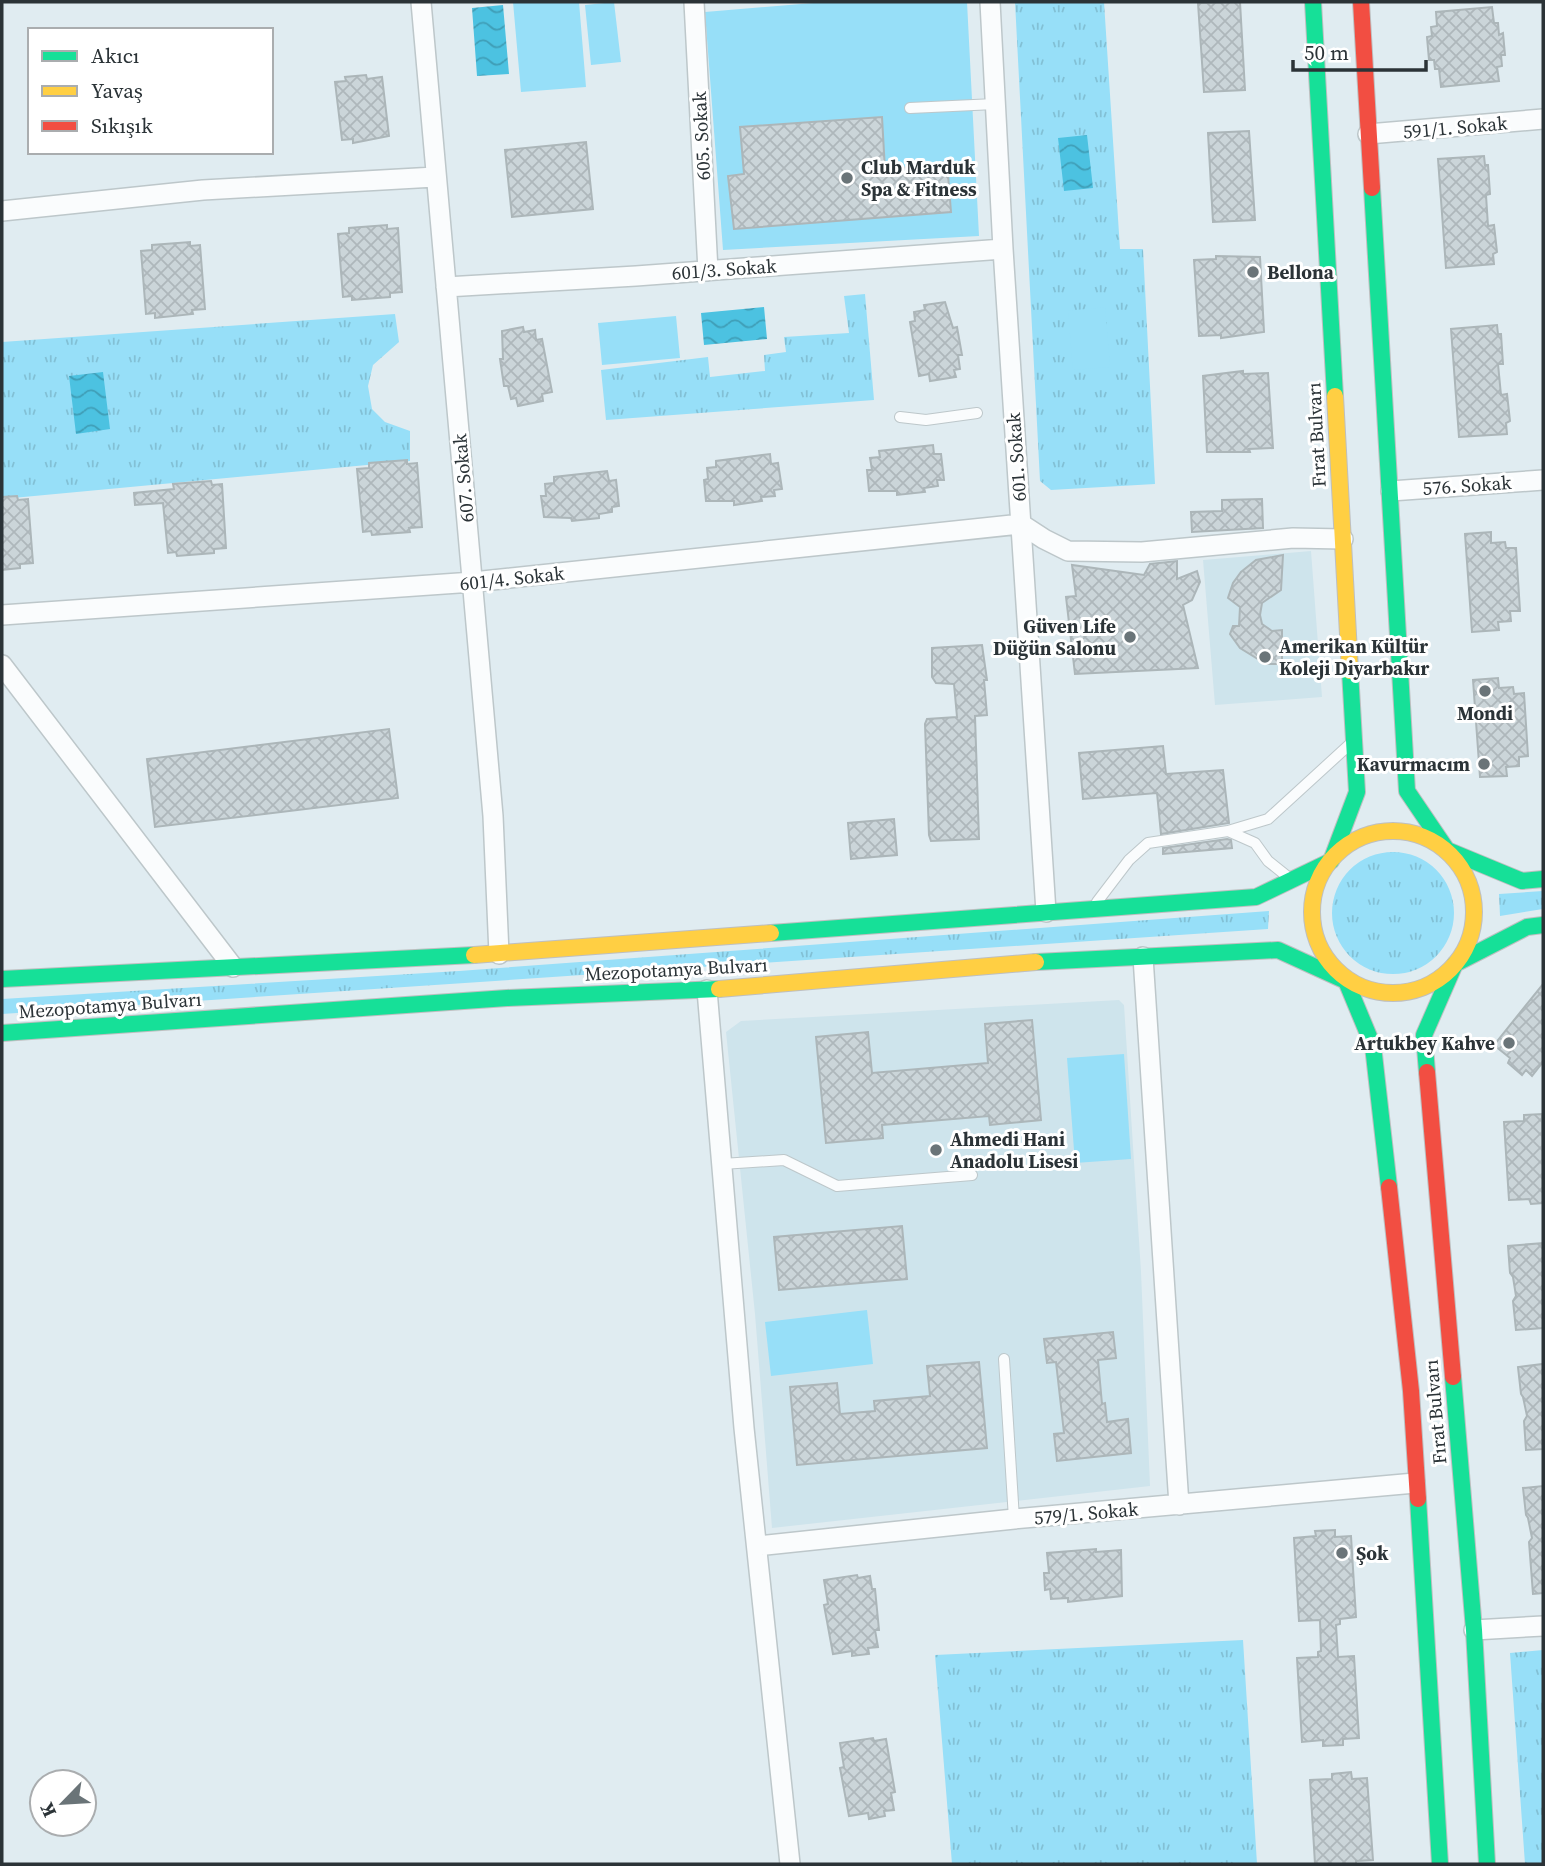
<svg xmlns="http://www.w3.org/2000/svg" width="1545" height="1866" viewBox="0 0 1545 1866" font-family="'Source Serif 4',serif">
	<defs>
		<pattern id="grass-tufts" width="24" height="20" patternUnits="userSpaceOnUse" patternTransform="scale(1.75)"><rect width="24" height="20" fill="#97dff8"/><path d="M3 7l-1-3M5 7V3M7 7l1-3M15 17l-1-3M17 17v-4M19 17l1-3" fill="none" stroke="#82c0d5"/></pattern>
		<pattern id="water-waves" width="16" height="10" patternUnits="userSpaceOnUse" patternTransform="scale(1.75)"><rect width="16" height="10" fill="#4cc2e1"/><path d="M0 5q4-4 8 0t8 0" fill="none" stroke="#3f9eb7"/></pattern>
		<pattern id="building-cross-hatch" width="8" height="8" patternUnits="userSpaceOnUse" patternTransform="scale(1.75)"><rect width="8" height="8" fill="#cbd5d9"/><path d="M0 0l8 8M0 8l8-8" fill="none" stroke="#aeb7bb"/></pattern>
	</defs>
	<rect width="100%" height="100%" fill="#e0ecf1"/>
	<path fill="#cee4ec" d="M1311 551 1322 697 1215 705 1203 560Z
		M1119 1000 1124 1005 1141 1272 1150 1486 772 1528 755 1314 726 1032 741 1021Z"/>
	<path fill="url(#grass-tufts)" d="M1015 2H1104L1120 249H1143L1155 484 1051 490 1040 481Z
		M865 294 874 400 606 420 601 370 708 357 710 377 765 371 764 355 786 352 784 337 849 333 844 296Z
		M395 314 399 342 373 365 368 386 372 409 385 422 410 431V461L2 499V342Z
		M1332 913a61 61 0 1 1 122 0a61 61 0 1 1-122 0Z
		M1543 891V909L1500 916 1499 894Z
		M1269 911 1268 929 2 1014V999L459 971Z
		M1243 1640 1257 1864H952L935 1655Z
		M1543 1650V1864H1525L1510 1653Z"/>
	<path fill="#97dff8" d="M513 2H579L586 87 521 92Z
		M614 2 621 62 591 65 585 5Z
		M825 2H967L979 236 723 250 705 12Z
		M1105 307 1110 367 1073 370 1068 311Z
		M676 316 680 358 602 365 598 323Z
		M1124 1054 1131 1159 1075 1163 1067 1058Z
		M867 1310 873 1364 771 1376 765 1322Z"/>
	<path fill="url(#water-waves)" d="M503 5 509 74 477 76 472 8Z
		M1087 135 1093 188 1064 191 1058 138Z
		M764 307 767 339 704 345 701 313Z
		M103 372 110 429 76 434 69 376Z"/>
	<path fill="url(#building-cross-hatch)" stroke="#acb6b9" stroke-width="2" d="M1240 2 1245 90 1204 92 1198 3Z
		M1492 7 1494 23H1498L1499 35 1503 33 1505 55H1501L1502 66 1497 67 1499 81 1441 87 1439 69H1435L1434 60H1429L1427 37 1432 36 1431 27 1437 26 1436 12Z
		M366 75 367 79 382 77 389 136 353 143V139L342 140 335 82 346 81 345 77Z
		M882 117 885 170 947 162 951 212 734 229 728 176 744 174 740 127Z
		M1249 131 1255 220 1213 222 1208 133Z
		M586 142 593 209 512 217 505 150Z
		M1484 156 1485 165H1488L1490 194 1486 195 1488 226 1494 225 1497 252 1493 254 1494 264 1446 268 1438 159Z
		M387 225V229L398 228 402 292 390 293V297L352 300V296L343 297 338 234 349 233V228Z
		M190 242V246L200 245 205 309 192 310 193 314 155 318V313L146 314 141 251 152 250V245Z
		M1216 256 1260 257 1264 332 1221 338V335L1199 336 1194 260 1216 259Z
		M945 302 953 328 957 327 962 355H958L960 369 954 370 956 377 930 381 929 374 919 376 910 322 915 321 914 312 925 310 924 305Z
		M1497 325 1498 334H1501L1503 364H1498L1501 395 1507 394 1510 421 1506 423 1507 434 1459 437 1451 329Z
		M523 327 524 332 535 330 536 340 542 339 552 392 542 394 543 401 518 406 516 398 511 399 508 386H504L500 359H503L502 331Z
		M1243 371V374L1268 373 1273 448 1249 449 1250 452H1207L1203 376Z
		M933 445 934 454H941L944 480H937L938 486 924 488 925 492 897 495V491H869L867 470H872L870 458 880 457 879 451Z
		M770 454 771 464 778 463 782 489 774 490 775 496 761 497 762 501 734 505V501H706L704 480 708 479 707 468 716 467V461Z
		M407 460V464L417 463 422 527 409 528 410 532 372 535 371 531 363 532 357 469 369 468V463Z
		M607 471 609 481 616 480 619 506 612 507V512L599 514V518L572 521 571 518 544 517 541 496H546L545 484 554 483V477Z
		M211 481 212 485 222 484 226 548 214 549V553L177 556 176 552 168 553 163 503 135 505 134 493 174 489 173 484Z
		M17 496 18 500 28 499 33 563 20 564V568L2 570V497Z
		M1262 499 1263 528 1192 532 1191 512 1222 511V500Z
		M1491 532V543L1505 542 1506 548H1516L1520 611H1510L1511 621 1498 622 1499 630 1472 632 1465 534Z
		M1283 555 1281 590 1262 603 1260 615 1262 624 1272 631 1282 630V664H1266L1240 648 1230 634 1233 626H1239L1240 607 1228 598 1233 583 1241 572 1256 560Z
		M1177 561V579L1197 571 1200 582 1192 600 1183 605 1198 668 1075 674 1066 597 1076 596 1072 565 1144 575 1150 564Z
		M982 645 987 680H984L987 715 975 716 979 839 931 841 929 835 925 724 927 719 957 717 954 684 936 683 932 677V648Z
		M1498 678 1499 688 1513 687 1514 694 1524 693 1528 756 1519 757V766L1506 767 1507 776 1480 777 1473 680Z
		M389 729 398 798 155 827 147 759Z
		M1163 746 1166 774 1223 770 1229 823 1161 834 1157 793 1083 799 1079 753Z
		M894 819 897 855 851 859 848 823Z
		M1227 839 1231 840 1232 848 1163 854V848Z
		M1543 984V1062L1532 1076 1526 1070 1522 1075 1508 1063 1510 1058 1494 1045Z
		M1032 1020 1041 1120 990 1125 989 1116 882 1125 883 1138 826 1143 816 1037 868 1032 872 1073 988 1063 985 1024Z
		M1542 1114 1543 1203 1531 1204 1529 1199 1509 1200 1504 1122 1524 1121V1115Z
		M902 1226 907 1279 779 1290 774 1237Z
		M1543 1243V1328L1516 1330 1513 1301 1516 1296 1513 1277 1510 1273 1508 1246Z
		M1113 1332 1116 1358 1098 1360 1102 1404 1105 1403 1107 1422 1128 1419 1131 1453 1057 1461 1054 1434 1064 1433 1056 1362 1047 1363 1044 1339Z
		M979 1362 987 1448 797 1465 790 1387 837 1383 840 1414 875 1411 874 1401 930 1396 927 1366Z
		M1543 1364V1449L1526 1450 1524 1421 1527 1416 1523 1397 1521 1394 1518 1367Z
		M1543 1486V1593L1533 1594 1529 1542 1532 1538 1528 1518 1526 1515 1523 1488Z
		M1335 1530V1537L1351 1536 1356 1617 1340 1619V1624L1336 1625 1338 1657 1354 1656 1359 1738 1343 1739V1745L1323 1746V1740L1302 1742 1297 1658 1318 1657V1652L1321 1651 1320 1620 1299 1621 1294 1538 1316 1536 1315 1531Z
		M1096 1549V1552L1121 1550 1122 1596 1068 1602V1598L1051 1599 1050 1589 1045 1590 1044 1573H1049L1047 1553Z
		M857 1575 858 1578 870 1576 872 1589H875L879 1630H875L878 1647 868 1648 869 1654 852 1656V1651L833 1654 824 1605 828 1604 824 1580Z
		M873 1738 874 1741 886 1739 895 1792 891 1793 894 1810 884 1811 885 1816 869 1819 868 1813 849 1816 840 1768 844 1767 840 1743Z
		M1351 1772 1352 1779 1367 1778 1373 1860 1356 1861V1864H1315L1310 1780 1332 1779V1774Z"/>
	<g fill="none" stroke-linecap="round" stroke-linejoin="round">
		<defs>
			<path id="lane" d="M910 108 995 104
				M900 417 926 420 977 413
				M1228 831 1268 819 1349 745
				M1097 902 1129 860 1148 843 1228 831 1255 843 1268 861 1288 877
				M722 1164 784 1160 837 1186 972 1175
				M1004 1359 1014 1519"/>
			<path id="street" d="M421 2 493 816 499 954
				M694 2 708 271
				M990 2 1003 249 1046 912
				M1368 134 1543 119
				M2 211 203 190 435 177
				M446 287 636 276 1003 249
				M1391 491 1543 480
				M2 615 473 582 1021 524 1044 539 1068 551 1142 552 1293 538 1343 539
				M2 665 233 967
				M1143 957 1179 1505
				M707 990 744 1428 790 1864
				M757 1546 1014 1519 1415 1483
				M1474 1630 1543 1626"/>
			<path id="fast" d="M1313 2 1335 396
				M1372 188 1407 791 1447 850 1522 881 1543 879
				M771 933 1256 897 1331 861 1357 792 1350 671
				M1036 962 1278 950 1346 981 1373 1046 1389 1187
				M2 979 474 955
				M2 1033 507 998 719 989
				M1427 1072 1424 1035 1455 964 1527 927 1543 925
				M1453 1377 1474 1630 1487 1864
				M1418 1499 1440 1864"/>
			<path id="slow" d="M1335 396 1350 671
				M1312 912a81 81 0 1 1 162 0a81 81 0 1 1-162 0Z
				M474 955 771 933
				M719 989 1036 962"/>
			<path id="jam" d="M1361 2 1372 188
				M1427 1072 1453 1377
				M1389 1187 1411 1391 1418 1499"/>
		</defs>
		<use href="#lane" stroke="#bdc7ca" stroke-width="12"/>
		<use href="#street" stroke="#bdc7ca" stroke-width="22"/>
		<use href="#fast" stroke="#bebfc0" stroke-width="18"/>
		<use href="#slow" stroke="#bebfc0" stroke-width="18"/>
		<use href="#jam" stroke="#bebfc0" stroke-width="18"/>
		<use href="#lane" stroke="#fafcfd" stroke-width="10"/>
		<use href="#street" stroke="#fafcfd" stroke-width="19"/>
		<use href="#fast" stroke="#16e098" stroke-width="16"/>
		<use href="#slow" stroke="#ffcf43" stroke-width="16"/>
		<use href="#jam" stroke="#f24e42" stroke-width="16"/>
	</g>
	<g fill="#6a7478" stroke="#fff" stroke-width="2.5">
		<circle cx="847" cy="178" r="7"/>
		<circle cx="1253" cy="272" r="7"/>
		<circle cx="1130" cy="637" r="7"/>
		<circle cx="1265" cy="657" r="7"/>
		<circle cx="1485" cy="691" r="7"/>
		<circle cx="1484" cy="764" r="7"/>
		<circle cx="1509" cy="1043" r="7"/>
		<circle cx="936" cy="1150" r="7"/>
		<circle cx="1342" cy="1553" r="7"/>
	</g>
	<g text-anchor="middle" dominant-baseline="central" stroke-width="6" stroke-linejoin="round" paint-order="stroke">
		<g font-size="19" fill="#2b3337" stroke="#fff">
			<text transform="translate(1455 127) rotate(-5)">591/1. Sokak</text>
			<text transform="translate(701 136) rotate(-93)">605. Sokak</text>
			<text transform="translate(724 269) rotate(-4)">601/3. Sokak</text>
			<text transform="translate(1316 435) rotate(-93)">Fırat Bulvarı</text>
			<text transform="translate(1016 457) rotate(-94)">601. Sokak</text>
			<text transform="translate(463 478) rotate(-95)">607. Sokak</text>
			<text transform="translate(1467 485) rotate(-4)">576. Sokak</text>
			<text transform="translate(512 578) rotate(-6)">601/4. Sokak</text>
			<text transform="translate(676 969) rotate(-3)">Mezopotamya Bulvarı</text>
			<text transform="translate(110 1005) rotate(-4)">Mezopotamya Bulvarı</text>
			<text transform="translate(1435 1412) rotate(-95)">Fırat Bulvarı</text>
			<text transform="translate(1086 1513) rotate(-5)">579/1. Sokak</text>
		</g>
		<g font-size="19" font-weight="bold" fill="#2b3337" stroke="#fff" text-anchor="start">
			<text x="861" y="167">Club Marduk<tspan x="861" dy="22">Spa &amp; Fitness</tspan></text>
			<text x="1267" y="272">Bellona</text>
			<text x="1116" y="626" text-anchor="end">Güven Life<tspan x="1116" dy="22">Düğün Salonu</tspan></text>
			<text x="1279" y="646">Amerikan Kültür<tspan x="1279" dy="22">Koleji Diyarbakır</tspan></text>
			<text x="1485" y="713" text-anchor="middle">Mondi</text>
			<text x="1470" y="764" text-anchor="end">Kavurmacım</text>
			<text x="1495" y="1043" text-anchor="end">Artukbey Kahve</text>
			<text x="950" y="1139">Ahmedi Hani<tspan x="950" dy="22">Anadolu Lisesi</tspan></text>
			<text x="1356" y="1553">Şok</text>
		</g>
	</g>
	<rect width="1545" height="1866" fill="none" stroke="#2b3337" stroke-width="7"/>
	<rect x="28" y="28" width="245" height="126" fill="#ffffff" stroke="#aaadaf" stroke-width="2"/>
	<rect x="42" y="51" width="35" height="10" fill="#16e098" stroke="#aaadaf" stroke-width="2"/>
	<text x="91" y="63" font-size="21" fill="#2b3337">Akıcı</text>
	<rect x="42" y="86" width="35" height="10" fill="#ffcf43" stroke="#aaadaf" stroke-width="2"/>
	<text x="91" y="98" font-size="21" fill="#2b3337">Yavaş</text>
	<rect x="42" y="121" width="35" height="10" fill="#f24e42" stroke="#aaadaf" stroke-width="2"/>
	<text x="91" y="133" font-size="21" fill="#2b3337">Sıkışık</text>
	<g transform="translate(63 1803) rotate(245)"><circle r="33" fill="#ffffff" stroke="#aaadaf" stroke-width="2"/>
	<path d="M0-5L12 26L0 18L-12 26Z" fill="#6a7478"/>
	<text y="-10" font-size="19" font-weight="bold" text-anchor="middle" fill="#2b3337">K</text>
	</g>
	<path d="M1293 60v10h133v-10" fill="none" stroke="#2b3337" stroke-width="3.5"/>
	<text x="1304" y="60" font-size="21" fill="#2b3337" stroke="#ffffff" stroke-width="5" paint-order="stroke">50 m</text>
</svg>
